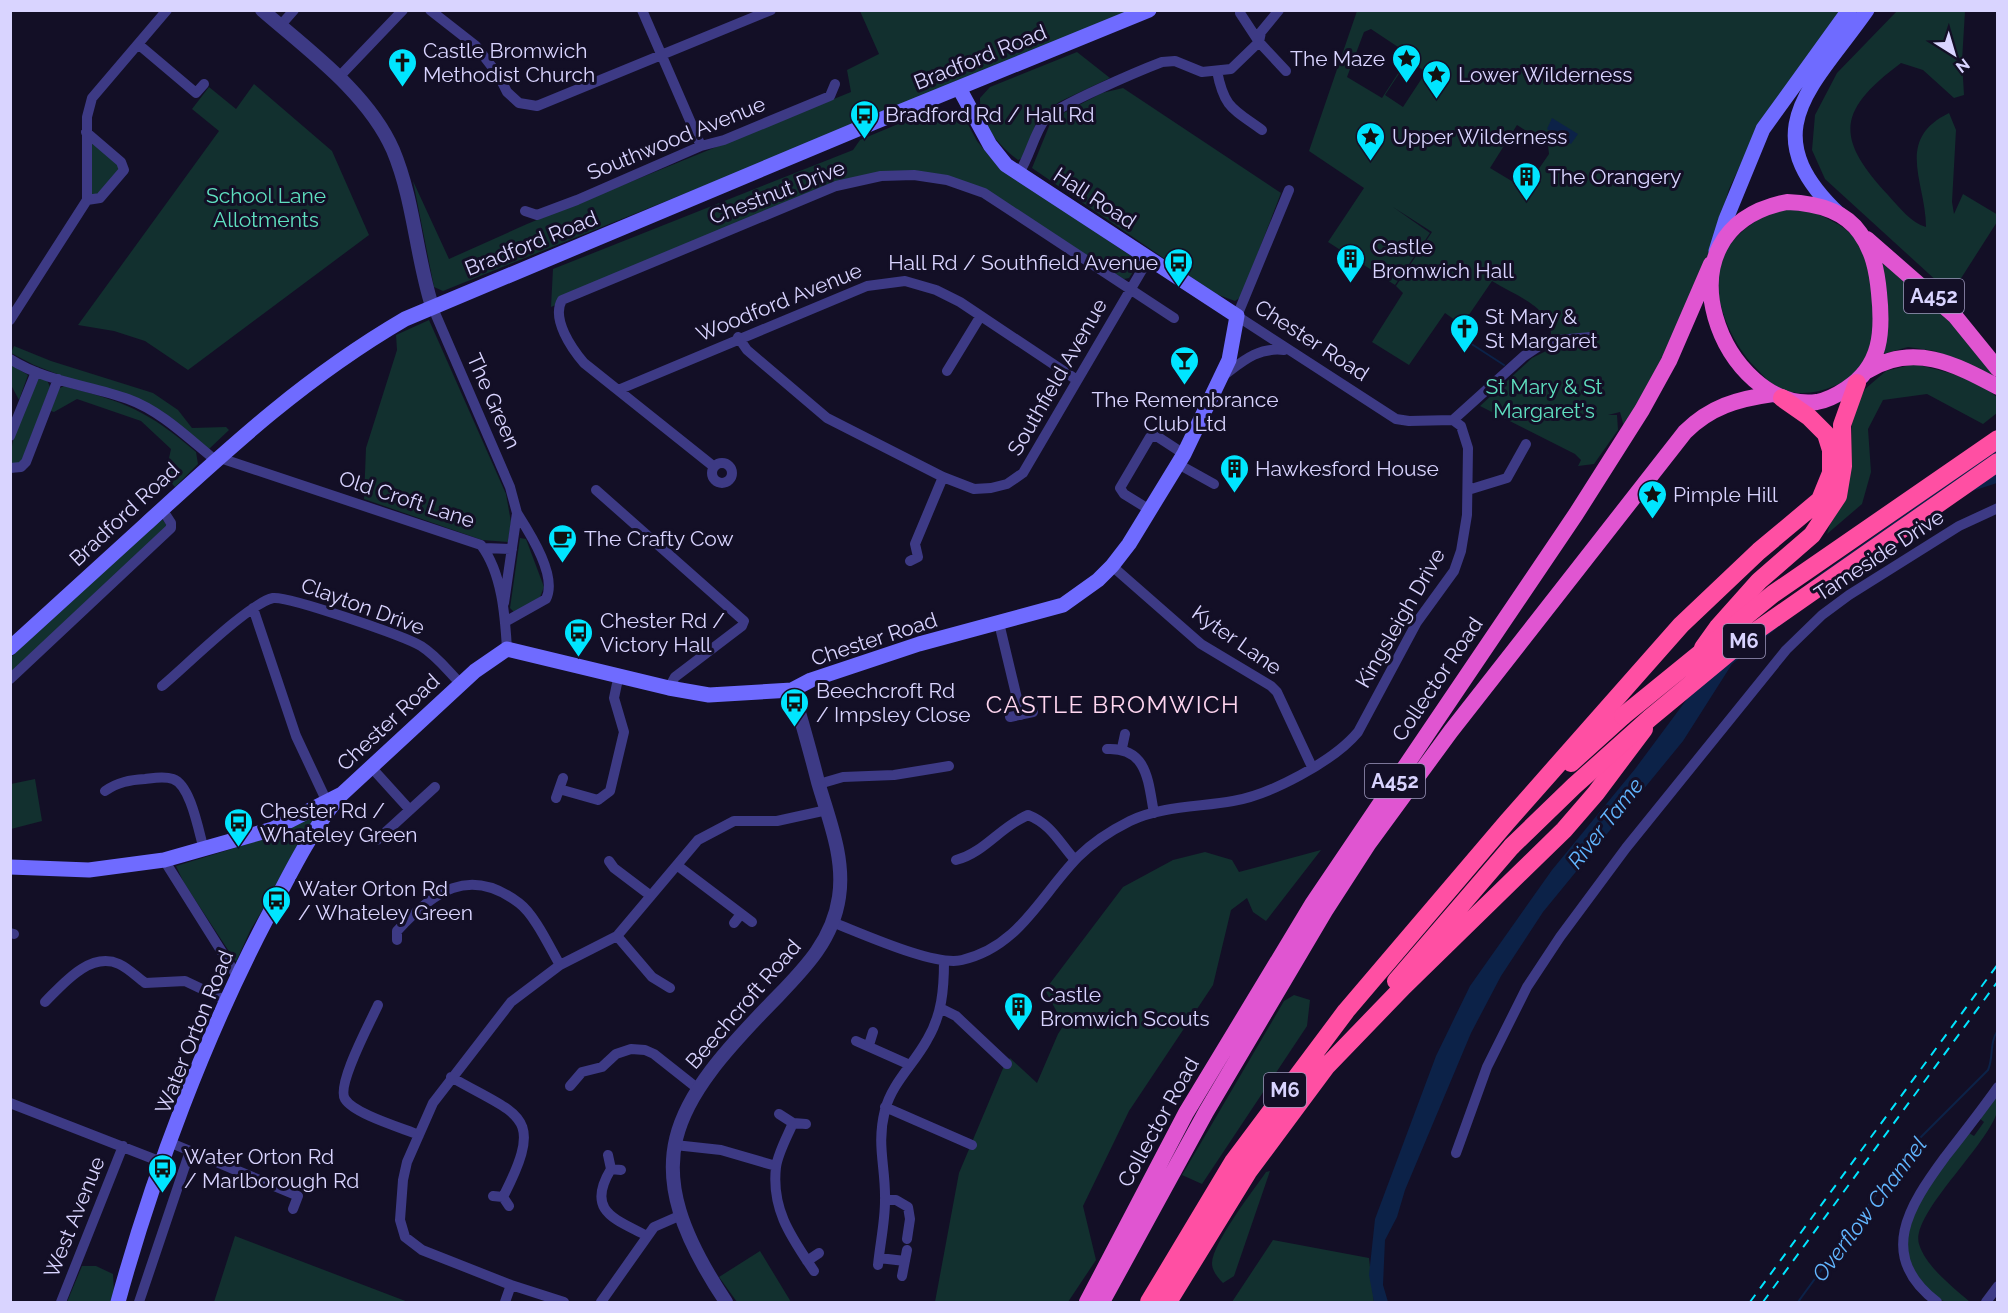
<svg xmlns="http://www.w3.org/2000/svg" width="2008" height="1313" viewBox="0 0 2008 1313" font-family="Raleway,sans-serif">
	<rect width="100%" height="100%" fill="#130f26"/>
	<path fill="#12302f" fill-rule="evenodd" d="M860 11H1130L984 73 443 291 434 287 413 181 449 259 527 224 851 92 847 70 879 54Z
		M1357 11H1843L1758 128 1729 189 1712 248 1652 384 1624 427 1620 412 1608 415H1617L1618 430 1594 464 1578 466 1581 460 1575 454 1480 406 1532 358 1550 349C1559 309 1521 299 1492 281L1462 325 1445 313 1409 365 1372 342 1403 293 1396 286 1432 232 1393 207 1430 233 1395 285 1328 242 1364 188 1309 151ZM1371 29 1410 55 1382 98 1347 77 1364 32ZM1408 60 1426 72 1403 107 1385 95ZM1517 125 1548 145 1549 154 1525 189 1490 168Z
		M1897 11H1965L1962 61 1964 95 1954 98 1923 70 1901 63C1838 110 1834 137 1888 195 1899 207 1911 223 1926 227 1926 182 1894 140 1949 113L1956 130 1952 202 1954 214 1963 194 1998 215 1997 222 1951 294 1825 179 1812 150 1815 115 1837 73Z
		M1077 52 1110 78 1059 102 1037 119 1025 157 1018 160C999 146 979 123 980 98L990 87Z
		M254 84 332 151 369 235 188 370 145 341 114 331 78 325 219 131 192 109 209 87 236 109Z
		M1123 88 1281 193 1241 297 1235 301 1216 294 1032 168 1052 119 1102 93Z
		M936 108 957 111 963 115 977 141 990 157 1017 179 1134 258 1137 266 1129 278 1124 279 964 181 856 178 551 307 553 269 853 150 860 140Z
		M91 141 118 164 120 171 101 193 91 195Z
		M1808 210C1824 217 1843 224 1855 238 1878 265 1882 340 1860 368 1854 376 1844 382 1834 386 1818 393 1803 395 1786 391 1773 388 1763 375 1754 366 1730 341 1708 291 1722 257 1727 246 1736 237 1745 229 1755 222 1764 214 1776 211 1787 209 1798 210 1808 210Z
		M1879 258 1939 310 1965 337 1996 379 1935 351 1908 347 1883 354Z
		M429 320 506 494 511 522 508 542 482 540 364 499 366 448 397 350 396 335Z
		M14 346 51 361 153 393 178 410 192 428 226 427 229 430 209 449 170 418 34 365 11 353Z
		M10 364 28 375 19 400 11 385Z
		M1914 364C1943 371 1974 377 1997 397V413L1983 424 1927 394 1883 400 1868 429 1871 472 1862 504 1827 534 1851 457 1852 414 1865 389 1886 371Z
		M39 378 47 380 50 387 21 463 11 465C10 433 24 406 39 378Z
		M64 386C125 402 147 410 196 452L198 464 175 487 165 476 171 449 141 421 77 399 54 412 48 410 56 390Z
		M160 517 167 525 11 672V657Z
		M520 538 526 539 544 587 540 597 515 613 510 608Z
		M35 779 42 821 11 829V784Z
		M312 817 316 819 250 931 236 962 184 883 176 866 251 843Z
		M1321 850 1266 921 1253 912 1247 898 1231 910 1213 985 1129 1111 1083 1206 1096 1260 1068 1302H935L959 1173 1004 1066 1010 1058 1037 1083 1058 1034 1069 1017 1058 1014 1045 990 1123 887 1173 860 1205 852 1232 860 1239 872Z
		M1294 995 1310 1000 1307 1026 1202 1184 1182 1175 1284 1001Z
		M1997 1094C1997 1099 1999 1107 1997 1112 1988 1145 1910 1215 1919 1244 1926 1267 1953 1287 1970 1302 1963 1302 1953 1304 1947 1302 1922 1296 1899 1249 1906 1226 1916 1198 1951 1157 1969 1133L1974 1136 1984 1122 1979 1118Z
		M1270 1171 1234 1276 1223 1283C1218 1278 1212 1271 1212 1263 1213 1242 1253 1191 1266 1172Z
		M235 1236 408 1302H214Z
		M1273 1240 1369 1258 1374 1302H1232Z
		M760 1251 791 1302H737L719 1277Z
		M82 1266H96L113 1274 114 1292 111 1302H67Z"/>
	<path fill="#0c2248" d="M1552 118 1578 134 1571 144 1547 129Z
		M1997 449V483L1969 492 1807 604 1732 664 1683 741 1543 912 1501 976 1471 1033 1405 1190 1397 1217 1385 1240 1383 1285 1388 1302H1374L1369 1275 1375 1219 1436 1056 1470 986 1552 870 1635 769 1719 656 1761 619 1826 570Z"/>
	<g fill="none" stroke-linecap="round" stroke-linejoin="round">
		<path stroke="#0c2248" stroke-width="2" d="M1470 343 1504 365
			M1798 1302 1910 1148 1988 1070C1994 1056 1989 1043 1998 1030"/>
		<path stroke="#3d3a85" stroke-width="10" d="M430 10 476 46 499 76 507 92 519 103 537 106 771 10
			M642 10 701 146
			M1240 13 1259 42 1286 71
			M280 26 294 10
			M138 44 196 93 204 84
			M1217 71C1224 108 1233 109 1262 130
			M338 78 403 10
			M86 132 121 162 124 170 100 198 87 200
			M1019 173C1030 156 1034 134 1045 119 1056 106 1141 70 1162 62L1175 61 1202 72 1231 69 1259 42 1261 32 1279 10
			M1289 190 1237 316 1396 419 1409 421 1453 420 1524 356 1539 346 1558 340 1591 337
			M525 211 537 215 577 200 701 146 724 140 830 96 835 84
			M432 306 510 487 517 513 504 603
			M10 320 87 200V117L92 98 167 10
			M738 337 747 350 827 418 943 477 974 489 991 488 1007 484 1023 473 1149 258
			M10 359C46 382 89 385 128 399 161 411 187 437 214 459
			M947 371 980 317
			M1223 376C1243 361 1258 347 1284 350
			M618 390 867 286 905 281 936 290 960 302 1077 380
			M10 436 36 372
			M217 457 481 545C502 573 505 615 507 649
			M712 473a10 10 0 1 1 20 0a10 10 0 1 1-20 0Z
			M1178 464 1214 484
			M713 466 584 363C572 349 551 319 562 300L836 186 881 176 914 175 947 180 984 193 1174 318
			M10 468 21 467 26 462 58 379
			M596 490 744 621 742 626 675 677 669 688
			M1468 490 1507 478 1526 444
			M1150 510 1124 494 1120 488 1150 437H1158L1184 454
			M484 548 512 549
			M910 561 918 557 915 544 943 477
			M1112 566 1201 644 1271 686 1277 692 1312 767
			M253 608 296 736 327 802
			M505 622 546 599C558 576 529 532 517 513
			M999 623 1021 715
			M10 679 171 528V523L162 509
			M162 686C184 668 249 603 273 598 289 596 404 636 421 646 437 656 448 671 461 684
			M1010 717 1033 712
			M1122 748 1125 734
			M1107 749C1148 747 1148 782 1154 813
			M371 767 410 810
			M819 784 843 777 894 775 949 766
			M559 789 598 800 610 791 624 732 614 698 619 674
			M105 791C118 782 130 780 145 779 154 778 164 776 173 779 191 785 199 833 204 850
			M556 798 563 778
			M377 840 435 787
			M164 860 237 976
			M956 860C984 853 1001 826 1028 815 1051 824 1059 842 1075 860
			M609 861 614 868 651 896
			M678 866 752 922
			M832 922C861 933 935 967 962 960 1019 947 1040 896 1078 857 1093 842 1112 830 1130 821 1161 806 1200 807 1233 801 1270 795 1334 761 1358 732L1417 622 1454 571 1461 551 1467 515 1468 448 1461 426 1453 420
			M734 923 741 914
			M10 933 14 934
			M617 936 652 977 670 988
			M397 940V931C433 892 469 865 519 903 535 915 550 948 560 965
			M45 1002C63 984 90 951 119 964 128 968 137 977 145 983L185 981 225 1000
			M378 1005C371 1021 336 1085 345 1099 354 1114 402 1128 419 1135
			M940 1008 956 1016 1007 1064
			M856 1041 910 1065
			M869 1045 873 1032
			M451 1077C520 1117 546 1113 503 1197
			M570 1086 582 1072 602 1067 616 1054 631 1049 645 1050 654 1054 697 1088
			M10 1103 164 1163
			M885 1107 972 1145
			M779 1114 793 1123 806 1124
			M793 1123C787 1137 778 1153 776 1167 771 1210 792 1238 814 1271
			M171 1143 298 1196 293 1209
			M675 1145 721 1150 776 1166
			M1456 1153 1487 1067 1527 987 1560 937 1626 848 1786 650 1822 615 1849 595 1959 526 1998 508
			M608 1155 611 1169 621 1170
			M611 1169C585 1212 616 1219 647 1236
			M493 1196 503 1197 509 1206
			M885 1200H896L908 1207 910 1219 907 1239
			M879 1258 905 1261
			M807 1261 819 1253
			M878 1265C880 1244 885 1222 885 1201 886 1167 876 1146 885 1110 892 1083 914 1064 927 1040 942 1015 944 989 944 961
			M902 1276 907 1250
			M61 1302 123 1146
			M139 1302 190 1151
			M505 1302 511 1285
			M564 1302 511 1285 422 1250 405 1237 400 1220 403 1180 407 1162 433 1103 511 1002 560 965 617 936 698 840 734 821H777L827 810
			M601 1302 654 1227 679 1216
			M1937 1302C1876 1256 1909 1206 1945 1157 1963 1134 1981 1111 1998 1087
			M1986 1302 1998 1286"/>
		<path stroke="#3d3a85" stroke-width="14" d="M262 10C308 50 368 93 393 150 414 200 416 256 432 306
			M726 1302C633 1162 669 1107 778 996 806 967 833 939 839 897 845 858 829 820 818 782 810 751 802 721 792 690"/>
		<path stroke="#6f6bff" stroke-width="15" d="M1839 214C1751 131 1814 86 1867 10
			M1716 251 1726 219 1763 129 1849 10
			M10 648C55 607 100 566 145 525 230 447 304 378 405 319L865 126 1149 10
			M10 867 89 870 164 860 273 829 342 794 475 671 507 649 669 688 709 695 792 690 811 680 919 644 1063 605 1098 580 1112 566 1129 544 1184 454 1229 360 1237 316 1006 165 990 145 959 88
			M118 1302C153 1174 206 1034 268 916 289 876 309 834 338 798"/>
		<path stroke="#e055d1" stroke-width="16" d="M1787 202C1814 203 1844 210 1860 233 1873 251 1877 271 1879 293 1883 331 1882 366 1846 389 1837 395 1828 400 1817 402 1726 414 1647 230 1787 202Z
			M1867 239 1955 316 1998 369
			M1867 371C1913 342 1955 364 1998 387
			M1087 1302 1186 1113 1313 903 1576 514 1642 410 1669 361 1711 264
			M1102 1302 1206 1112 1325 911 1369 843 1451 731 1685 432C1710 407 1737 399 1773 394"/>
		<path stroke="#ff4fa3" stroke-width="18" d="M1703 648 1718 627 1759 581 1812 535 1838 496 1843 466 1842 425 1857 383
			M1571 763 1623 716
			M1396 981 1512 846
			M1321 1072 1404 986 1564 830 1596 793 1644 729
			M1149 1302 1233 1162 1346 1011 1507 822 1681 625 1759 551 1820 500 1831 473V450L1826 434 1809 417 1782 398
			M1168 1302 1248 1172 1329 1063"/>
		<path stroke="#00e5ff" stroke-width="2" stroke-dasharray="9 8" stroke-linecap="butt" d="M1750 1302 1998 964
			M1763 1302 1998 981"/>
		<path stroke="#ff4fa3" stroke-width="18" d="M1623 716 1773 594 1998 439
			M1512 846 1574 786 1650 718 1749 636 1998 462"/>
	</g>
	<defs>
		<symbol id="sight-pin" viewBox="-11 -11 22 30"><path d="M0 17L-7.5 6A9.5 9.5 0 1 1 7.5 6Z" fill="#00e5ff" stroke="#130f26"/><path d="M0-6L1.8-2.2L6-1.7L2.9 1.2L3.7 5.4L0 3.3L-3.7 5.4L-2.9 1.2L-6-1.7L-1.8-2.2Z" fill="#111"/></symbol>
		<symbol id="church-pin" viewBox="-11 -11 22 30"><path d="M0 17L-7.5 6A9.5 9.5 0 1 1 7.5 6Z" fill="#00e5ff" stroke="#130f26"/><path d="M-1.2-6h2.4v3.5h3.3v2.4h-3.3V6h-2.4V-.1h-3.3v-2.4h3.3Z" fill="#111"/></symbol>
		<symbol id="bus-pin" viewBox="-11 -11 22 30"><path d="M0 17L-7.5 6A9.5 9.5 0 1 1 7.5 6Z" fill="#00e5ff" stroke="#130f26"/><path d="M-5-6H5V4H4V6H2V4H-2V6H-4V4H-5ZM-3.5-4V0h7V-4ZM-3.5 1.2v1.5H-2V1.2ZM2 1.2v1.5H3.5V1.2Z" fill="#111"/></symbol>
		<symbol id="building-pin" viewBox="-11 -11 22 30"><path d="M0 17L-7.5 6A9.5 9.5 0 1 1 7.5 6Z" fill="#00e5ff" stroke="#130f26"/><path d="M-4-6H4V6H1V3H-1V6H-4ZM-2.5-4.3h1.7v1.8h-1.7ZM.8-4.3h1.7v1.8H.8ZM-2.5-1h1.7V.8h-1.7ZM.8-1h1.7V.8H.8Z" fill="#111"/></symbol>
		<symbol id="bar-pin" viewBox="-11 -11 22 30"><path d="M0 17L-7.5 6A9.5 9.5 0 1 1 7.5 6Z" fill="#00e5ff" stroke="#130f26"/><path d="M-6-5H6L.8 .8V4.5H3.5V6h-7V4.5H-.8V.8Z" fill="#111"/></symbol>
		<symbol id="cafe-pin" viewBox="-11 -11 22 30"><path d="M0 17L-7.5 6A9.5 9.5 0 1 1 7.5 6Z" fill="#00e5ff" stroke="#130f26"/><path d="M-5.5-4.5H6V0H3Q3 3.5 0 3.5H-2.5Q-5.5 3.5-5.5 0ZM3-3.2v2h1.7v-2ZM-6 4.5H4V6H-6Z" fill="#111"/></symbol>
	</defs>
	<g fill-rule="evenodd">
		<use href="#sight-pin" x="1390" y="42" width="33" height="45"/>
		<use href="#church-pin" x="386" y="46" width="33" height="45"/>
		<use href="#sight-pin" x="1420" y="58" width="33" height="45"/>
		<use href="#bus-pin" x="848" y="98" width="33" height="45"/>
		<use href="#sight-pin" x="1354" y="120" width="33" height="45"/>
		<use href="#building-pin" x="1510" y="160" width="33" height="45"/>
		<use href="#building-pin" x="1334" y="242" width="33" height="45"/>
		<use href="#bus-pin" x="1162" y="246" width="33" height="45"/>
		<use href="#church-pin" x="1448" y="312" width="33" height="45"/>
		<use href="#bar-pin" x="1168" y="344" width="33" height="45"/>
		<use href="#building-pin" x="1218" y="452" width="33" height="45"/>
		<use href="#sight-pin" x="1636" y="478" width="33" height="45"/>
		<use href="#cafe-pin" x="546" y="522" width="33" height="45"/>
		<use href="#bus-pin" x="562" y="616" width="33" height="45"/>
		<use href="#bus-pin" x="778" y="686" width="33" height="45"/>
		<use href="#bus-pin" x="222" y="806" width="33" height="45"/>
		<use href="#bus-pin" x="260" y="884" width="33" height="45"/>
		<use href="#building-pin" x="1002" y="990" width="33" height="45"/>
		<use href="#bus-pin" x="146" y="1152" width="33" height="45"/>
	</g>
	<g text-anchor="middle" dominant-baseline="central" stroke-width="6" stroke-linejoin="round" paint-order="stroke">
		<g fill="#130f26" stroke="#9e99be" stroke-width="1.5">
			<rect x="1904" y="279" width="60" height="34" rx="4.5"/>
			<rect x="1723" y="624" width="42" height="34" rx="4.5"/>
			<rect x="1365" y="764" width="60" height="34" rx="4.5"/>
			<rect x="1264" y="1073" width="42" height="34" rx="4.5"/>
		</g>
		<g font-size="20" font-weight="bold" fill="#d9d4ff">
			<text x="1934" y="296">A452</text>
			<text x="1744" y="641">M6</text>
			<text x="1395" y="781">A452</text>
			<text x="1285" y="1090">M6</text>
		</g>
		<g font-size="21" fill="#d9d4ff" stroke="#130f26" text-anchor="start">
			<text x="423" y="50">Castle Bromwich<tspan x="423" dy="24">Methodist Church</tspan></text>
			<text x="1385" y="58" text-anchor="end">The Maze</text>
			<text x="1458" y="74">Lower Wilderness</text>
			<text x="885" y="114">Bradford Rd / Hall Rd</text>
			<text x="1392" y="136">Upper Wilderness</text>
			<text x="1548" y="176">The Orangery</text>
			<text x="1372" y="246">Castle<tspan x="1372" dy="24">Bromwich Hall</tspan></text>
			<text x="1158" y="262" text-anchor="end">Hall Rd / Southfield Avenue</text>
			<text x="1485" y="316">St Mary &amp;<tspan x="1485" dy="24">St Margaret</tspan></text>
			<text x="1185" y="399" text-anchor="middle">The Remembrance<tspan x="1185" dy="24">Club Ltd</tspan></text>
			<text x="1255" y="468">Hawkesford House</text>
			<text x="1673" y="494">Pimple Hill</text>
			<text x="584" y="538">The Crafty Cow</text>
			<text x="600" y="620">Chester Rd /<tspan x="600" dy="24">Victory Hall</tspan></text>
			<text x="816" y="690">Beechcroft Rd<tspan x="816" dy="24">/ Impsley Close</tspan></text>
			<text x="260" y="810">Chester Rd /<tspan x="260" dy="24">Whateley Green</tspan></text>
			<text x="298" y="888">Water Orton Rd<tspan x="298" dy="24">/ Whateley Green</tspan></text>
			<text x="1040" y="994">Castle<tspan x="1040" dy="24">Bromwich Scouts</tspan></text>
			<text x="184" y="1156">Water Orton Rd<tspan x="184" dy="24">/ Marlborough Rd</tspan></text>
		</g>
		<g font-size="21" fill="#d9d4ff" stroke="#130f26">
			<text transform="translate(980 57) rotate(-22)">Bradford Road</text>
			<text transform="translate(676 138) rotate(-22)">Southwood Avenue</text>
			<text transform="translate(777 192) rotate(-21)">Chestnut Drive</text>
			<text transform="translate(1095 198) rotate(33)">Hall Road</text>
			<text transform="translate(531 243) rotate(-22)">Bradford Road</text>
			<text transform="translate(779 302) rotate(-22)">Woodford Avenue</text>
			<text transform="translate(1312 340) rotate(33)">Chester Road</text>
			<text transform="translate(1057 377) rotate(-60)">Southfield Avenue</text>
			<text transform="translate(494 401) rotate(66)">The Green</text>
			<text transform="translate(407 499) rotate(18)">Old Croft Lane</text>
			<text transform="translate(124 514) rotate(-43)">Bradford Road</text>
			<text transform="translate(1879 555) rotate(-33)">Tameside Drive</text>
			<text transform="translate(363 606) rotate(20)">Clayton Drive</text>
			<text transform="translate(1400 618) rotate(-60)">Kingsleigh Drive</text>
			<text transform="translate(874 639) rotate(-18)">Chester Road</text>
			<text transform="translate(1237 640) rotate(35)">Kyter Lane</text>
			<text transform="translate(1437 679) rotate(-56)">Collector Road</text>
			<text transform="translate(388 722) rotate(-43)">Chester Road</text>
			<text transform="translate(743 1004) rotate(-49)">Beechcroft Road</text>
			<text transform="translate(194 1032) rotate(-68)">Water Orton Road</text>
			<text transform="translate(1158 1122) rotate(-61)">Collector Road</text>
			<text transform="translate(74 1217) rotate(-68)">West Avenue</text>
		</g>
		<g font-size="21" fill="#5fe0c0" stroke="#130f26">
			<text x="266" y="195">School Lane<tspan x="266" dy="24">Allotments</tspan></text>
			<text x="1544" y="386">St Mary &amp; St<tspan x="1544" dy="24">Margaret's</tspan></text>
		</g>
		<g font-size="22" font-style="italic" fill="#62b6ff" stroke="#130f26">
			<text transform="translate(1605 823) rotate(-52)">River Tame</text>
			<text transform="translate(1869 1209) rotate(-53)">Overflow Channel</text>
		</g>
		<g font-size="24" letter-spacing="1.5" fill="#ffd6f0" stroke="#130f26">
			<text x="1113" y="704">CASTLE BROMWICH</text>
		</g>
	</g>
	<rect width="2008" height="1313" fill="none" stroke="#d9d4ff" stroke-width="24"/>
	<g transform="translate(1954 54) rotate(143)" stroke="#130f26" stroke-width="4.5" paint-order="stroke">
	<path d="M0-4.5L10 22L0 15L-10 22Z" fill="#d9d4ff"/>
	<text y="-9" font-size="16" font-weight="bold" text-anchor="middle" fill="#d9d4ff">N</text>
	</g>
</svg>
